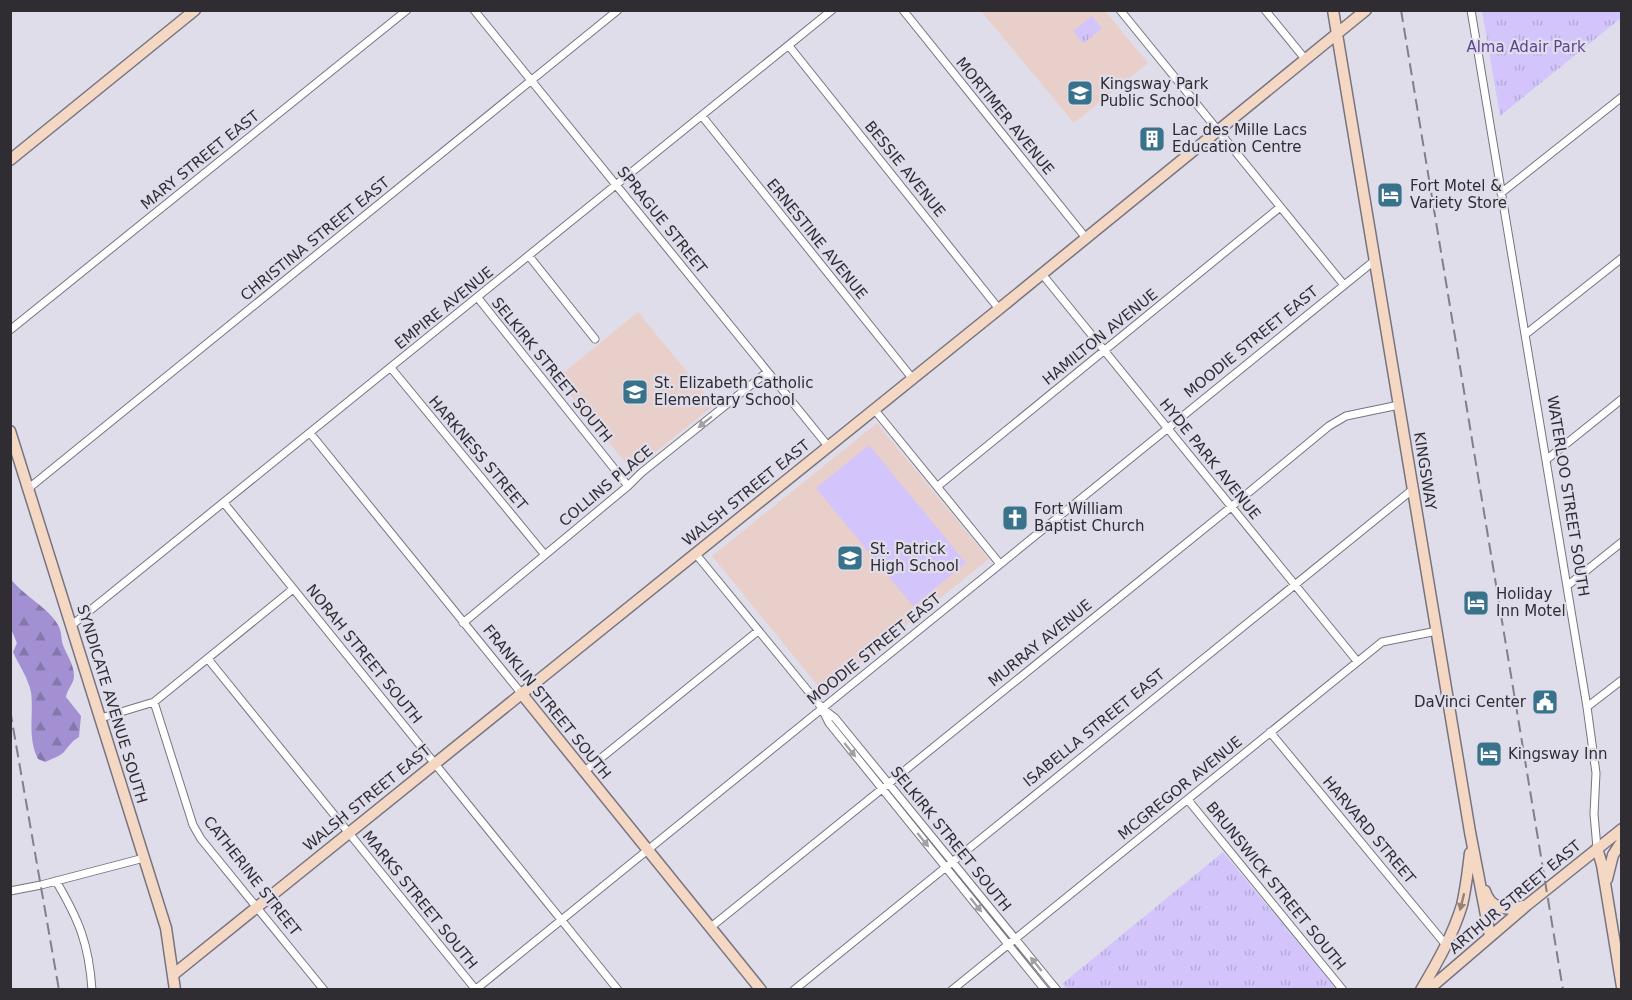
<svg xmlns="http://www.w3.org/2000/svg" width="1632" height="1000" viewBox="0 0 1632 1000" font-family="'DejaVu Sans',sans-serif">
	<defs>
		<pattern id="forest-firs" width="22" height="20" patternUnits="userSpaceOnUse" patternTransform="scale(1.5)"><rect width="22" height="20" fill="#a390d3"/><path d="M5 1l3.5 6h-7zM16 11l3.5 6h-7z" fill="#8576ac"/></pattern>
		<pattern id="park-tufts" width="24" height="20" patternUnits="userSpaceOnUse" patternTransform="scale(1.5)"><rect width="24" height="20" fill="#d3c5fc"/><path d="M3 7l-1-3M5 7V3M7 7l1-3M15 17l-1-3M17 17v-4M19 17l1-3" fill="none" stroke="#b5aad8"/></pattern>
	</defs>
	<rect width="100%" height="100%" fill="#e0ddeb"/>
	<path fill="#e9cfca" d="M981 11H1105L1148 63 1074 123Z
		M638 312 714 405 632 471 557 378Z
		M877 423 989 559 823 692 712 556Z"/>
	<path fill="url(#forest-firs)" d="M10 578C23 596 50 608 59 627 62 633 61 640 63 645 67 656 74 664 74 676 74 684 67 689 66 697L81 716 79 737C71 742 69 746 64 752 59 757 51 759 45 762L38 759C27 737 34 715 31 692 28 678 19 665 13 652L17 643 11 629Z"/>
	<path fill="url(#park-tufts)" d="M1482 11H1621V18L1500 116Z
		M1092 16 1102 28 1083 44 1073 31Z
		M1223 852 1336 989H1067L1062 984Z"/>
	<path fill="#d3c5fc" d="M869 445 966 563 913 606 816 488Z"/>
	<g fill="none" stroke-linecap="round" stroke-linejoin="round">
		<defs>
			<path id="street" d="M474 10 828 446
				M903 10 1086 238
				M1120 10 1344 285
				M1265 10 1306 60
				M1471 10 1587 707 1596 773 1594 814 1597 848
				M789 46 999 309
				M702 116 912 378
				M1501 193 1622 97
				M529 256 595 339
				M1042 274 1357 661
				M478 298 628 486
				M10 330 407 10
				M1526 334 1622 258
				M391 368 545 555
				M874 409 1000 564
				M310 433 521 693
				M1546 460 1622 399
				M938 486 1279 208
				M29 488 618 10
				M224 503 618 990
				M695 553 822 708 835 718 1057 990
				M1567 586 1622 542
				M463 623 628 486 641 473 767 372
				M72 625 832 10
				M208 659 476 990
				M154 702 193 825 201 839 324 990
				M1587 707 1622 680
				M823 711 829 723 1045 990
				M101 718 154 702 293 589
				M1270 732 1446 945
				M585 771 758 631
				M1188 800 1343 990
				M56 881C79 920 89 944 92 990
				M10 891 41 885 144 858
				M711 927 1231 507 1329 426 1346 416 1399 405
				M475 990 1374 261
				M794 990 1412 490
				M952 990 1382 642 1437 631"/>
			<path id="secondary" d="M1333 10 1470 832 1490 936
				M10 160 195 10
				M10 431 166 928 175 990
				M521 693 761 990
				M1597 848 1602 865 1622 987
				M1607 879 1613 855 1622 841
				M1485 891C1490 908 1507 912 1523 906
				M174 974 999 309 1366 10
				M1421 990C1437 963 1453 935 1462 905 1466 888 1468 870 1470 853
				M1428 990 1527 905 1622 829"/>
		</defs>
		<use href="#street" stroke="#777480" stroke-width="9"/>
		<use href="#secondary" stroke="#777480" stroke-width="13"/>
		<use href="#street" stroke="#fff" stroke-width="7"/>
		<use href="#secondary" stroke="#f4d8c3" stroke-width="10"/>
		<path stroke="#817f88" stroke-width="2" stroke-dasharray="12 6" stroke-linecap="butt" d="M1401 10 1563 990
			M10 710 59 990"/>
	</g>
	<defs><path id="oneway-solid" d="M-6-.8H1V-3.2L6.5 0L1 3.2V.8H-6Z" transform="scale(1.5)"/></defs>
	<g fill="#a1a0a3">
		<use href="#oneway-solid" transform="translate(705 422) rotate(141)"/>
		<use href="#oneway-solid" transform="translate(850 750) rotate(51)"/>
		<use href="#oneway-solid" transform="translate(923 840) rotate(51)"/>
		<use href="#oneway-solid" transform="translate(976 905) rotate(51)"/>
		<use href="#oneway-solid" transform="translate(1036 964) rotate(-129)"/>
	</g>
	<use fill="#92827a" href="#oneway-solid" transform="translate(1462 902) rotate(104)"/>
	<defs>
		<symbol id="school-square" viewBox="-11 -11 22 22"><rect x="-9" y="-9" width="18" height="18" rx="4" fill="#38738b" stroke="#e0ddeb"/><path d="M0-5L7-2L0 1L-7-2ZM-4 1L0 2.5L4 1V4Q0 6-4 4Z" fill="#fff"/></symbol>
		<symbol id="building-square" viewBox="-11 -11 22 22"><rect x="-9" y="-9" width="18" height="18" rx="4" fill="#38738b" stroke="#e0ddeb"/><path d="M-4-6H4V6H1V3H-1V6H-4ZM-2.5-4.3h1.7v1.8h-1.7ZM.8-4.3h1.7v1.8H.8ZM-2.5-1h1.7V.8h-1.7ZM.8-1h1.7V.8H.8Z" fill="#fff"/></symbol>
		<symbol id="hotel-square" viewBox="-11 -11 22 22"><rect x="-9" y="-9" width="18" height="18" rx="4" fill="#38738b" stroke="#e0ddeb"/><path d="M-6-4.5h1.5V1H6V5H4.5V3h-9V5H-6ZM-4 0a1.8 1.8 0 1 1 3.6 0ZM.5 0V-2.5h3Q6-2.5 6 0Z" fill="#fff"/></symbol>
		<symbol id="church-square" viewBox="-11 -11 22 22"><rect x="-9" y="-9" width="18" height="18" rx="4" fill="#38738b" stroke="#e0ddeb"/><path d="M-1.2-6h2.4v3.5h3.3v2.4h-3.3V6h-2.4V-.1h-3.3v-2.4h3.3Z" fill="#fff"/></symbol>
		<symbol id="civic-square" viewBox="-11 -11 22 22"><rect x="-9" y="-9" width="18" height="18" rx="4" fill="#38738b" stroke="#e0ddeb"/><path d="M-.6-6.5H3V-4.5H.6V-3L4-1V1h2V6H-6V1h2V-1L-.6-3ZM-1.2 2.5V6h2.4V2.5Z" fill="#fff"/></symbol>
	</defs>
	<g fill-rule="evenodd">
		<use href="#school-square" x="1065" y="78" width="30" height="30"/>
		<use href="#building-square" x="1137" y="124" width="30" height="30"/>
		<use href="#hotel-square" x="1375" y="180" width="30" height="30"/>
		<use href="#school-square" x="620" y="377" width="30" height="30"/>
		<use href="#church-square" x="1000" y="503" width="30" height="30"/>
		<use href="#school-square" x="835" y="543" width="30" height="30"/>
		<use href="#hotel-square" x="1461" y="588" width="30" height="30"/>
		<use href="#civic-square" x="1530" y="687" width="30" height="30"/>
		<use href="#hotel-square" x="1474" y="739" width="30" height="30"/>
	</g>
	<g text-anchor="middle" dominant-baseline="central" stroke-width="4.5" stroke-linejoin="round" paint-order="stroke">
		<g font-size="15" fill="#604494" stroke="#e0ddeb">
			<text x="1526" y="47">Alma Adair Park</text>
		</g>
		<g font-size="15" fill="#2f2d32" stroke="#e0ddeb" text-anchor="start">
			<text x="1100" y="84">Kingsway Park<tspan x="1100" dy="17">Public School</tspan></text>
			<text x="1172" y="130">Lac des Mille Lacs<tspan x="1172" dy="17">Education Centre</tspan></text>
			<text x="1410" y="186">Fort Motel &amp;<tspan x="1410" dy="17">Variety Store</tspan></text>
			<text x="654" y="383">St. Elizabeth Catholic<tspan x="654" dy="17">Elementary School</tspan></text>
			<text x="1034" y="509">Fort William<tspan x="1034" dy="17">Baptist Church</tspan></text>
			<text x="870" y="549">St. Patrick<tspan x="870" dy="17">High School</tspan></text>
			<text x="1496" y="594">Holiday<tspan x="1496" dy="17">Inn Motel</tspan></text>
			<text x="1526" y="702" text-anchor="end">DaVinci Center</text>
			<text x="1508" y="754">Kingsway Inn</text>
		</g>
		<g font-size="15" fill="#2f2d32" stroke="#e0ddeb">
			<text transform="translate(1005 116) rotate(51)">MORTIMER AVENUE</text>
			<text transform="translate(200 160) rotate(-39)">MARY STREET EAST</text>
			<text transform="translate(905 169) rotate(51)">BESSIE AVENUE</text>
			<text transform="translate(662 220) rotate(51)">SPRAGUE STREET</text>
			<text transform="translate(315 239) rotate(-39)">CHRISTINA STREET EAST</text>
			<text transform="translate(817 239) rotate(51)">ERNESTINE AVENUE</text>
			<text transform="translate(444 308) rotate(-39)">EMPIRE AVENUE</text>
			<text transform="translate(1100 337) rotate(-39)">HAMILTON AVENUE</text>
			<text transform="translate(1251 342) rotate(-39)">MOODIE STREET EAST</text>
			<text transform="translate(552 370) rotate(51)">SELKIRK STREET SOUTH</text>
			<text transform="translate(478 453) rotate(50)">HARKNESS STREET</text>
			<text transform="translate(1210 459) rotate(51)">HYDE PARK AVENUE</text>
			<text transform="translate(1425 471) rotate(81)">KINGSWAY</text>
			<text transform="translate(606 486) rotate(-40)">COLLINS PLACE</text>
			<text transform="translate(746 493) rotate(-39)">WALSH STREET EAST</text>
			<text transform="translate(1568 496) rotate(81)">WATERLOO STREET SOUTH</text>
			<text transform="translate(1040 643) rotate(-39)">MURRAY AVENUE</text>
			<text transform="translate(874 649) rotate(-39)">MOODIE STREET EAST</text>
			<text transform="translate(364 654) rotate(51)">NORAH STREET SOUTH</text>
			<text transform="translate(547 702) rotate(51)">FRANKLIN STREET SOUTH</text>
			<text transform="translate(112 704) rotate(73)">SYNDICATE AVENUE SOUTH</text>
			<text transform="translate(1094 728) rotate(-39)">ISABELLA STREET EAST</text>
			<text transform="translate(1180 788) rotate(-39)">MCGREGOR AVENUE</text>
			<text transform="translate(367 798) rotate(-39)">WALSH STREET EAST</text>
			<text transform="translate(1369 830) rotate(50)">HARVARD STREET</text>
			<text transform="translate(951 839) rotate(51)">SELKIRK STREET SOUTH</text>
			<text transform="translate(252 876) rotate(52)">CATHERINE STREET</text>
			<text transform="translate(1276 886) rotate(51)">BRUNSWICK STREET SOUTH</text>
			<text transform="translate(1515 897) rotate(-40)">ARTHUR STREET EAST</text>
			<text transform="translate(420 900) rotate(51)">MARKS STREET SOUTH</text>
		</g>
	</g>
	<rect width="1632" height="1000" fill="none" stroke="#2f2d32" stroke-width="24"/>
</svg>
